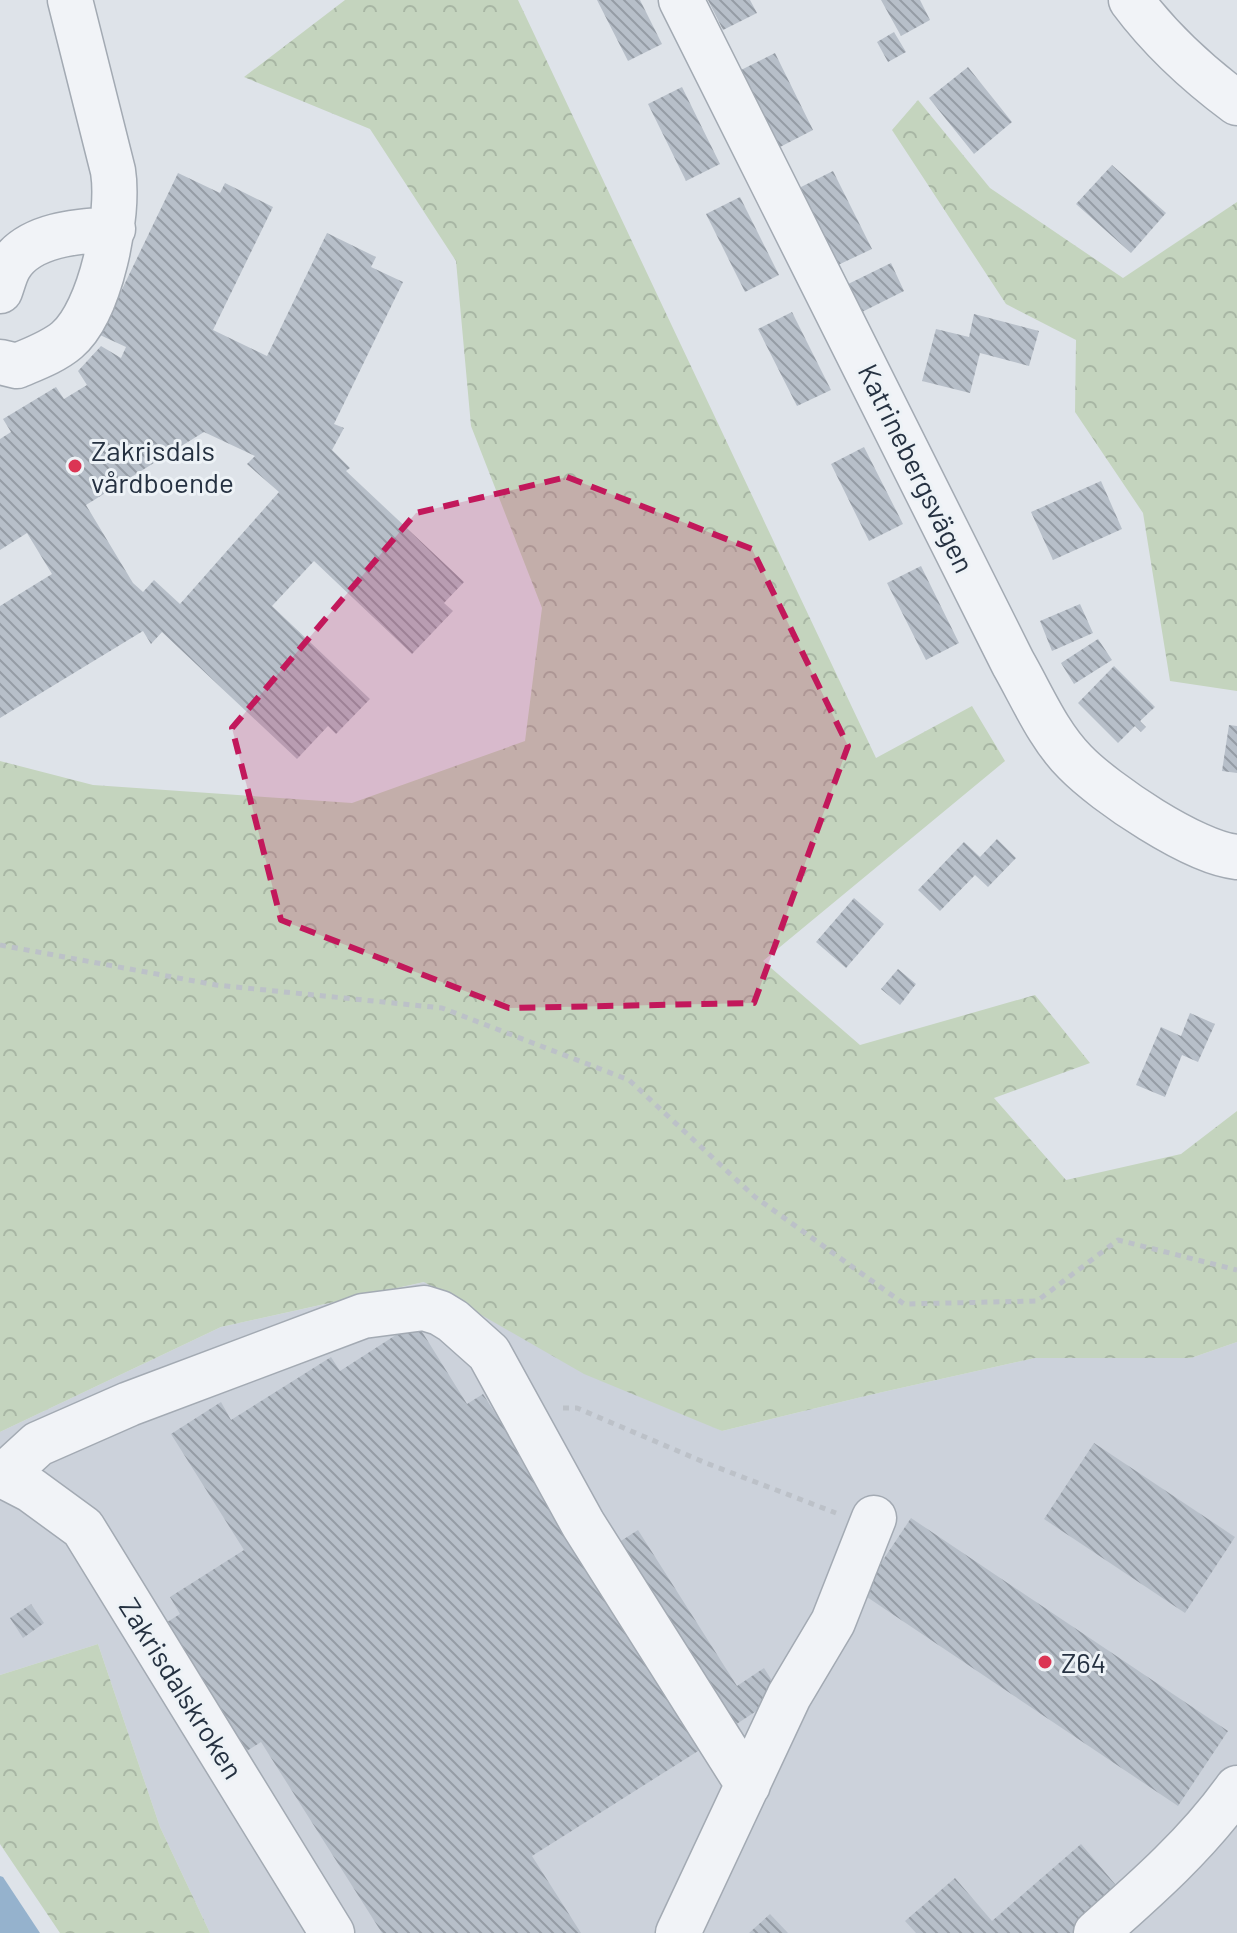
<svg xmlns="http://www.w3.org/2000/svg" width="1237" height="1933" viewBox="0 0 1237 1933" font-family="Barlow,sans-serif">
	<defs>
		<pattern id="forest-crowns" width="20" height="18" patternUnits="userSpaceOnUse" patternTransform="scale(2)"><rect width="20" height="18" fill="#c4d4be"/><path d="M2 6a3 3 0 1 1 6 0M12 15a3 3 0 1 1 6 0" fill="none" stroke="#a8b6a4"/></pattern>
		<pattern id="building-back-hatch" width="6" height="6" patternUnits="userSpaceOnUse" patternTransform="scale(2)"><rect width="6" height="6" fill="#b7bfc9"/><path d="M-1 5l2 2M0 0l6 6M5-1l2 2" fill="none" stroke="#959ca5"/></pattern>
	</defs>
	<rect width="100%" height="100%" fill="#dee3e9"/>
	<path fill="#ccd2db" d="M425 1282 722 1431 874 1394 1035 1358H1191L1237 1342V1933H210L160 1827 98 1644 0 1675V1432L221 1327Z"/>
	<path fill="url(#forest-crowns)" d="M345 0H518L876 758 972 706 1005 761 763 961 860 1045 1035 995 1090 1063 994 1098 1066 1180 1181 1154 1237 1111V1342L1191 1358H1035L874 1394 722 1431 584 1374 424 1282 221 1327 0 1432V761L93 785 352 803 525 741 542 608 471 426 456 261 370 129 244 77Z
		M918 100 990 188 1123 278 1237 202V691L1170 681 1143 513 1075 412 1076 340 1006 304 892 130Z
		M98 1644 160 1827 210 1933H60L0 1844V1675Z"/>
	<path fill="#95b2cd" d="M0 1876 3 1877 40 1933H0Z"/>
	<path fill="url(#building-back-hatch)" fill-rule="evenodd" d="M597 0H640L662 44 628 61Z
		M708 0H750L757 13 723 30Z
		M881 0H920L930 20 901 36Z
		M894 32 906 52 888 62 877 42Z
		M775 53 813 130 780 147 741 70Z
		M968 67 1012 122 974 154 929 98Z
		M682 87 720 164 686 181 648 104Z
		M1112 165 1166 213 1131 253 1076 204Z
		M833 171 872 249 838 265 799 188Z
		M178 173 220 193 225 183 273 207 213 330 267 356 327 233 376 257 371 267 403 282 334 424 344 428 332 450 350 468 346 471 464 582 444 603 453 611 412 654 314 561 272 606 370 699 336 734 328 726 297 759 162 632 151 644 143 631 0 718V606L52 574 27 533 0 550V439L11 432 3 419 56 387 64 399 87 385 78 371 101 346 121 358 126 347 100 335ZM204 432 255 456 247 464 279 492 180 604 154 580 143 592 133 583 86 505Z
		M740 197 779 275 745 292 706 214Z
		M891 263 904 291 856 315 842 287Z
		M792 312 831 390 797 406 758 329Z
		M974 314 1039 331 1029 366 980 353 970 393 922 381 936 329 969 337Z
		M864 447 903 524 869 541 831 464Z
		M1101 481 1122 529 1053 560 1031 512Z
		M921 566 959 643 926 660 887 583Z
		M1080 604 1093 633 1052 651 1040 621Z
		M1098 639 1112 660 1074 684 1061 663Z
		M1114 666 1155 707 1140 721 1146 727 1141 732 1135 726 1118 743 1078 703Z
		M1229 725 1237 726V773L1222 771Z
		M997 839 1016 858 988 887 975 875 940 911 918 890 964 842 980 857Z
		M854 898 884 924 846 968 816 942Z
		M898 969 916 984 900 1005 881 989Z
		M1190 1013 1215 1024 1198 1062 1182 1055 1165 1097 1136 1085 1161 1027 1181 1036Z
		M416 1322 467 1404 483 1394 706 1746 532 1856 581 1933H382L261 1742 234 1759 153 1631 180 1614 170 1597 244 1550 171 1434 221 1402 231 1420 331 1357 340 1371Z
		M1094 1443 1235 1537 1185 1613 1044 1519Z
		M911 1518 1228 1731 1178 1806 861 1593Z
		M638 1530 737 1686 764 1668 781 1695 729 1729 613 1546Z
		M31 1604 44 1623 23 1638 10 1618Z
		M1081 1844 1126 1897 1084 1933H916L905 1921 955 1878 992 1921Z
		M770 1914 788 1933H749Z"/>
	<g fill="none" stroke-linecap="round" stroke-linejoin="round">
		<defs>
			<path id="minor" d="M681 0 1013 663C1032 696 1048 735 1075 762 1105 793 1194 853 1237 857
				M1131 0C1160 39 1198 74 1237 103
				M0 291C3 283 5 274 9 267 28 234 79 231 113 229
				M0 362 17 366C33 359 53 352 67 340 101 311 120 215 113 171L70 0
				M0 1474 31 1490 83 1528 332 1933
				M3 1476 38 1444 129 1404 363 1316 424 1308 440 1313 453 1321 489 1353 583 1524 748 1785
				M678 1933 789 1696 833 1622 874 1518
				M1096 1933C1147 1888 1198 1843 1237 1788"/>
		</defs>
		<use href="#minor" stroke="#a3aab3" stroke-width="47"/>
		<path stroke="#bcc1c8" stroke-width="5" stroke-dasharray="6 6" stroke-linecap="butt" d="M0 945 216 985 442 1008 629 1080 755 1197 904 1304 1037 1301 1118 1240 1237 1270
			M563 1408H577L706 1463 836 1513"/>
		<use href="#minor" stroke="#f1f3f7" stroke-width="44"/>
	</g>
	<path fill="#c2185b" fill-opacity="0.2" stroke="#c2185b" stroke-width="6" stroke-dasharray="16 10" stroke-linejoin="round" d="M567 477 752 549 848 746 754 1003 509 1008 281 920 232 728 416 513Z"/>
	<g fill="#db3554" stroke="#edf2f6" stroke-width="3">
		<circle cx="75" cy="466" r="8"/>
		<circle cx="1045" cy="1662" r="8"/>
	</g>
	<g text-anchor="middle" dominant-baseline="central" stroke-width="6" stroke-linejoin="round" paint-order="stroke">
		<g font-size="28" fill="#253141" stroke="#edf2f6" text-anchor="start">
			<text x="91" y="450">Zakrisdals<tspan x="91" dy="32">vårdboende</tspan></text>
			<text x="1061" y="1662">Z64</text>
		</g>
		<g font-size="28" fill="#253141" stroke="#edf2f6">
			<text transform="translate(917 468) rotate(64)">Katrinebergsvägen</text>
			<text transform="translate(182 1688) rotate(58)">Zakrisdalskroken</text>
		</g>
	</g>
</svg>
